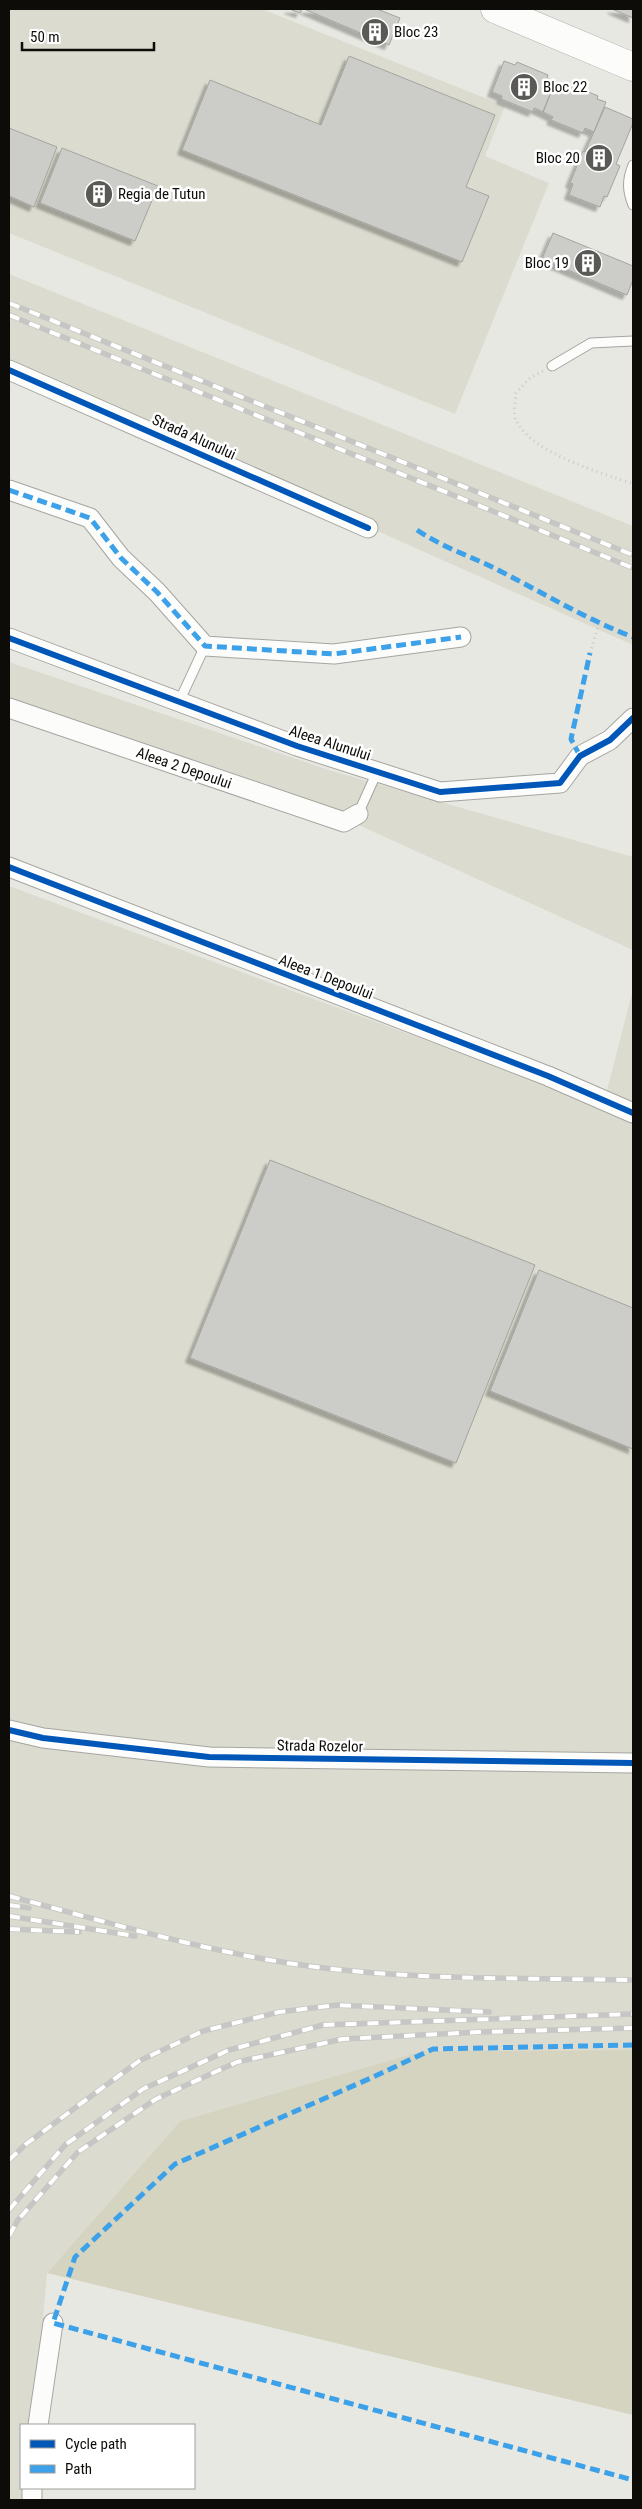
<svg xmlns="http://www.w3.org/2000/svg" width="642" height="2509" viewBox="0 0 642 2509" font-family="'Roboto Condensed',sans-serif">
	<defs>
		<filter id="shadow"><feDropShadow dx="-4.5" dy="4.5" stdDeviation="1" flood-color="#0004"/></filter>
	</defs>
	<rect width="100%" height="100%" fill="#e8e8e2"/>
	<path fill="#dcdbcf" d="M9 9H262L505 106 485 156 549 183 455 414 9 233Z
		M9 274 633 526V645L328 509 9 376Z
		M9 662 332 771 633 857V950L319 807 9 698Z
		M9 886 603 1106 633 989V2050L422 2051 180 2121 47 2273 34 2425H21V2488H29L28 2500H9Z"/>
	<path fill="#d5d4c1" d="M633 2050V2415L47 2273 180 2121 422 2051Z"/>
	<path fill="#ccccc8" stroke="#a4a49f" filter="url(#shadow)" d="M289 9H302L300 13Z
		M304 9H377L400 18 389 45Z
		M612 9H633V18Z
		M349 56 495 115 466 187 489 196 462 262 182 150 210 80 321 125Z
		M504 61 515 65 517 62 548 75 547 78 555 82 543 112 534 108 533 112 501 99 502 96 492 92Z
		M555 82 566 86 567 83 598 96 597 99 606 102 594 132 585 128 583 133 551 120 553 117 543 112Z
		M605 107 633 119V123L616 164 620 166 607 197 604 196 600 207 569 195 573 184 570 183 583 151 585 152Z
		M9 128 57 147 34 207 9 196Z
		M62 148 158 186 135 241 40 203Z
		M553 233 633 266V280L627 295 542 259Z
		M270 1160 535 1265 456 1463 190 1358Z
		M539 1270 633 1308V1449L490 1391Z"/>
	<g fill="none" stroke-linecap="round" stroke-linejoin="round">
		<defs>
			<path id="lane" d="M633 165C627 180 627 190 633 205
				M552 366 591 343 633 341
				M179 702 205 646
				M358 814 377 772"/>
			<path id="street" d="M9 370 368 528
				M9 490 90 518 121 558 157 592 205 646 334 654 461 637
				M9 638 297 746 440 792 560 783 580 756 610 740 633 718
				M9 708 344 822 358 814
				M9 867 548 1076 633 1113
				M9 1730 43 1738 209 1757 633 1763
				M38 2425 53 2323
				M32 2500V2488"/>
			<path id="primary" d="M495 9 633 67"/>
		</defs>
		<use href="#lane" stroke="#a5a5a1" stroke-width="11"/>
		<use href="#street" stroke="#a5a5a1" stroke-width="21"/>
		<use href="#primary" stroke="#a5a5a1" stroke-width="29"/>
		<path stroke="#c9c9c7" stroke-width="3" stroke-dasharray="1 4" stroke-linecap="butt" d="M543 371 530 378 516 393C515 401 513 414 516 420 532 454 600 472 633 484
			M590 653 599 624"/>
		<use href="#lane" stroke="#fcfcfb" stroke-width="9"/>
		<use href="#street" stroke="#fcfcfb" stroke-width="19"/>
		<use href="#primary" stroke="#fcfcfb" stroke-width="28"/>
		<defs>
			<path id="rail" d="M9 303 633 555
				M9 315 633 568
				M9 1896C118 1925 229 1959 342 1970 438 1980 536 1978 633 1980
				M9 1905 29 1908
				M9 1916 135 1936
				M9 1929 79 1932
				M9 2160 26 2144 139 2061 203 2031 279 2012 337 2005 489 2012
				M9 2210 65 2145 143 2089 229 2050 323 2025 633 2014
				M9 2236 18 2220 78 2152 156 2099 237 2062 343 2039 480 2032 633 2028"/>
		</defs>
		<use href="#rail" stroke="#c6c6c5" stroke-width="5.5"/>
		<use href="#rail" stroke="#fff" stroke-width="4" stroke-dasharray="11" stroke-linecap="butt"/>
		<path stroke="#3ca1e9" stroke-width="5" stroke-dasharray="10 5" stroke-linecap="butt" d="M9 490 90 518 121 558 157 592 205 646 334 654 461 637
			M417 530C442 547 470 556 496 569 542 592 585 619 633 637
			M580 756 571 739 590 653
			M633 2045 433 2049 371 2078 175 2164 75 2257 53 2323 633 2480"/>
		<defs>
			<path id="cycleway" d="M9 370 368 528
				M9 638 297 746 440 792 560 783 580 756 610 740 633 718
				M9 867 548 1076 633 1113
				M9 1730 43 1738 209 1757 633 1763"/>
		</defs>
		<use href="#cycleway" stroke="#fff" stroke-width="9"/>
		<use href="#cycleway" stroke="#0057b8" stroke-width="6"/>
	</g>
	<defs>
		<symbol id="building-disc" viewBox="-11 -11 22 22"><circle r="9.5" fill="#5a5955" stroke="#fff"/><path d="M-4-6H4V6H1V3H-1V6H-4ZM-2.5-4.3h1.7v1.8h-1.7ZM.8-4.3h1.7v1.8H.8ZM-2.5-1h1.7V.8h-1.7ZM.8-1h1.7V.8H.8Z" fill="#fff"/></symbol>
	</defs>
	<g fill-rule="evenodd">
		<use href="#building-disc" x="359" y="16" width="32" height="32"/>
		<use href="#building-disc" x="508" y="71" width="32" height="32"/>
		<use href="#building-disc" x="583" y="142" width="32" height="32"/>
		<use href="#building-disc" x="83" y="178" width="32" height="32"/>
		<use href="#building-disc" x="572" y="247" width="32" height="32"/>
	</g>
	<g text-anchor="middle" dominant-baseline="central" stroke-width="5" stroke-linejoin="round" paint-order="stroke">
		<g font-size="15" fill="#0d0c09" stroke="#fff" text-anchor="start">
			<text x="394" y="32">Bloc 23</text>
			<text x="543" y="87">Bloc 22</text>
			<text x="580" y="158" text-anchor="end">Bloc 20</text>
			<text x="118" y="194">Regia de Tutun</text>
			<text x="569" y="263" text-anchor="end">Bloc 19</text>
		</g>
		<g font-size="15" fill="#0d0c09" stroke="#fff">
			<text transform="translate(194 437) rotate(24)">Strada Alunului</text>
			<text transform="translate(330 743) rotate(18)">Aleea Alunului</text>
			<text transform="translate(184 768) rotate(19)">Aleea 2 Depoului</text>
			<text transform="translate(326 977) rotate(21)">Aleea 1 Depoului</text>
			<text transform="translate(320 1746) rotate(1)">Strada Rozelor</text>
		</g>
	</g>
	<rect width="642" height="2509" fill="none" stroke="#0d0c09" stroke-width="20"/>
	<rect x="20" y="2424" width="175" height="65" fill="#ffffff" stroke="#9e9e9d"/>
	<rect x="30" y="2440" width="25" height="8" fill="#0057b8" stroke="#9e9e9d"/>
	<text x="65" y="2449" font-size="15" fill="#0d0c09">Cycle path</text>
	<rect x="30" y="2465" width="25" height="8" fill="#3ca1e9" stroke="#9e9e9d"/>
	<text x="65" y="2474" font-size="15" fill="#0d0c09">Path</text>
	<path d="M22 42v8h132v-8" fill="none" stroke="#0d0c09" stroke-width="2.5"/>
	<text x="30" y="42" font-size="15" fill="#0d0c09" stroke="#ffffff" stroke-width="4" paint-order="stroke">50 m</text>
</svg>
